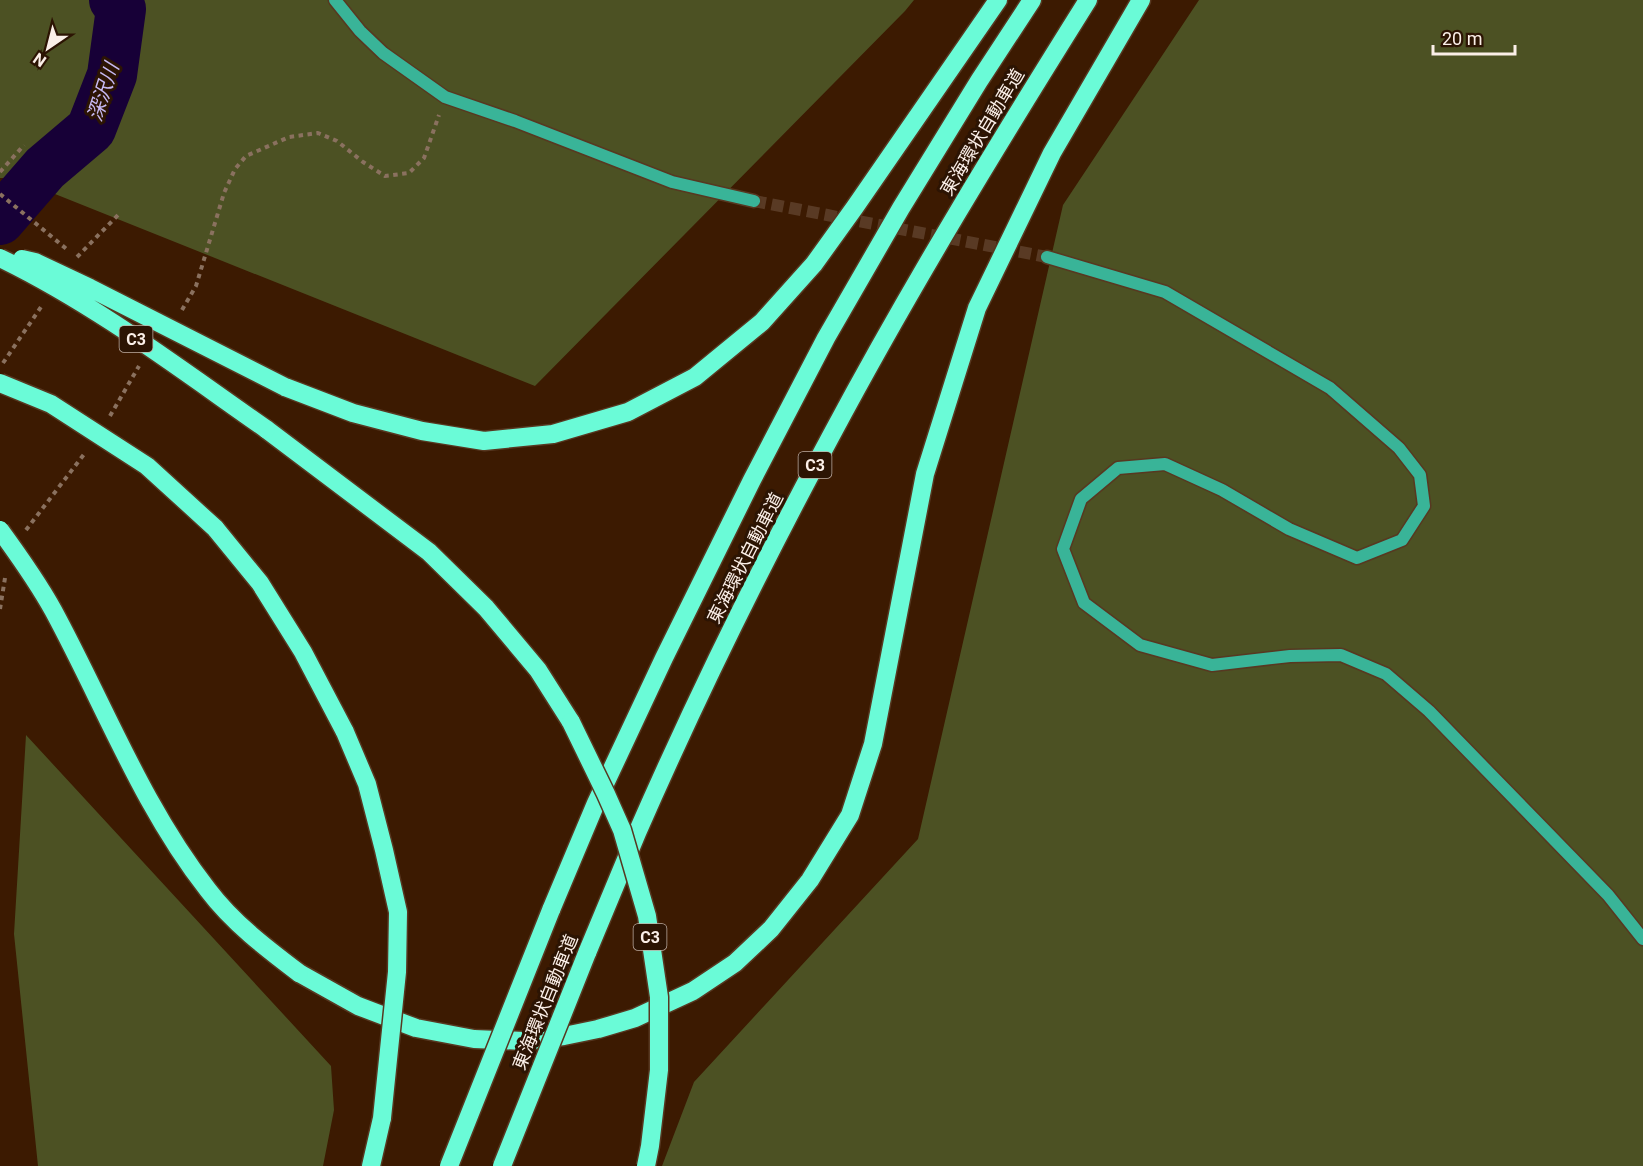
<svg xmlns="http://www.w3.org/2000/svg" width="1643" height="1166" viewBox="0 0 1643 1166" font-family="Roboto,'Noto Sans JP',sans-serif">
	<rect width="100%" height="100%" fill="#3c1a01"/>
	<path fill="#4c5123" d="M0 0H914L905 11 535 386 15 178H0Z
		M1199 0H1643V1166H662L694 1082 918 839 1063 205Z
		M26 735 331 1066 334 1110 323 1166H38L14 934Z"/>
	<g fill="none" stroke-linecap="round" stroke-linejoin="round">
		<path stroke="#170037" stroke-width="50" d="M0 220 45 168 91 129 112 75 121 9 114 0"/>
		<path stroke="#593a24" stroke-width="12" stroke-dasharray="12 6" stroke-linecap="butt" d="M754 201 1047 257"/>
		<defs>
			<path id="secondary" d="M335 0 360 31 383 53 445 97 515 121 672 182 754 201
				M1047 257 1165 292 1330 388 1399 448 1420 475 1424 506 1402 540 1357 558 1289 529 1222 490 1165 464 1118 468 1081 499 1063 549 1084 603 1140 645 1212 665 1290 656 1341 655 1386 674 1429 711 1608 895 1643 939"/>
			<path id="highway" d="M285 387 353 413 422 431 484 441 553 434 628 412 695 377 762 322 814 264 855 207 998 0
				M266 429 429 552 486 608 538 670 571 722
				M215 528 260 583 303 652 345 732
				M551 910 596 803 664 658 752 480 826 338 901 208 979 81 1032 0
				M587 953C604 913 620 873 637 833 696 698 762 564 832 434 911 286 999 142 1088 0
				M299 973 358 1006 416 1028 474 1039 524 1041 564 1036 598 1029 635 1018 693 991 735 963 771 929 810 880 850 815 873 744 925 474 977 308 1052 153 1141 0
				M371 1166 382 1118"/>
		</defs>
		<use href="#secondary" stroke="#573821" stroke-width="15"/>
		<use href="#highway" stroke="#573821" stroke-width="21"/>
		<path stroke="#8a715f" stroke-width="4" stroke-dasharray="4.5 4.5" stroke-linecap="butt" d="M0 172 24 145
			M0 194 69 251
			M77 257 120 213
			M182 310 196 286 224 193 235 169 246 156 289 137 318 133 337 141 363 162 385 176 409 173 424 158 439 115
			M3 363 43 304
			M110 416 139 366
			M26 530 85 453
			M0 609 5 578"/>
		<use href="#secondary" stroke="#39b498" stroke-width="12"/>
		<use href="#highway" stroke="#6afbd7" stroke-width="18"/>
		<defs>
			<path id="highway-bridge" d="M0 258C95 304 180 369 266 429
				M22 259 35 262 90 288 285 387
				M0 383 51 404 147 466 215 528
				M0 530C19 556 38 583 53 610 104 704 142 806 208 890 233 923 266 948 299 973
				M571 722 606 794 622 830 647 916 659 997V1070L650 1146 646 1166
				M345 732 367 784 384 850 398 912 397 972 382 1118
				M449 1166 551 910
				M502 1166 587 953"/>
		</defs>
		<use href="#highway-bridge" stroke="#573821" stroke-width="21" stroke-linecap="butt"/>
		<use href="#highway-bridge" stroke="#6afbd7" stroke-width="18"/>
	</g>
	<g text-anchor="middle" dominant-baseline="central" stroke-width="6" stroke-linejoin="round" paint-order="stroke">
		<g fill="#2c1403" stroke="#bdada3" stroke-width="1.5">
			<rect x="119.5" y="326" width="33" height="26" rx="4.5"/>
			<rect x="798.5" y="452" width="33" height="26" rx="4.5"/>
			<rect x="633.5" y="924" width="33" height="26" rx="4.5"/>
		</g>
		<g font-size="16" font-weight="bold" fill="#fbefe8">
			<text x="136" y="339">C3</text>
			<text x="815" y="465">C3</text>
			<text x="650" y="937">C3</text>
		</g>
		<g font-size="18" fill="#fbefe8" stroke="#2c1403">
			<text transform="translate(982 132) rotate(-59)">東海環状自動車道</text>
			<text transform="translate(745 558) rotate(-63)">東海環状自動車道</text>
			<text transform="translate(545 1002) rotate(-68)">東海環状自動車道</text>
		</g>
		<g font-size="20" font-style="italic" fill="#c5b8f1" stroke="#2c1403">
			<text transform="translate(103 92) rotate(-72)">深沢川</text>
		</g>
	</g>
	<g transform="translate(48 48) rotate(215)" stroke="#2c1403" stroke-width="4.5" paint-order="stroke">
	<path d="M0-4.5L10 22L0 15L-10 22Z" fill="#fbefe8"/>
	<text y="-9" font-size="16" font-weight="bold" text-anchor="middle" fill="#fbefe8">N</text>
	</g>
	<path d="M1433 45v9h82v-9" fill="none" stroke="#fbefe8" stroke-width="3"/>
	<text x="1442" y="45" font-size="18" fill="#fbefe8" stroke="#2c1403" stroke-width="4.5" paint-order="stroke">20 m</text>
</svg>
